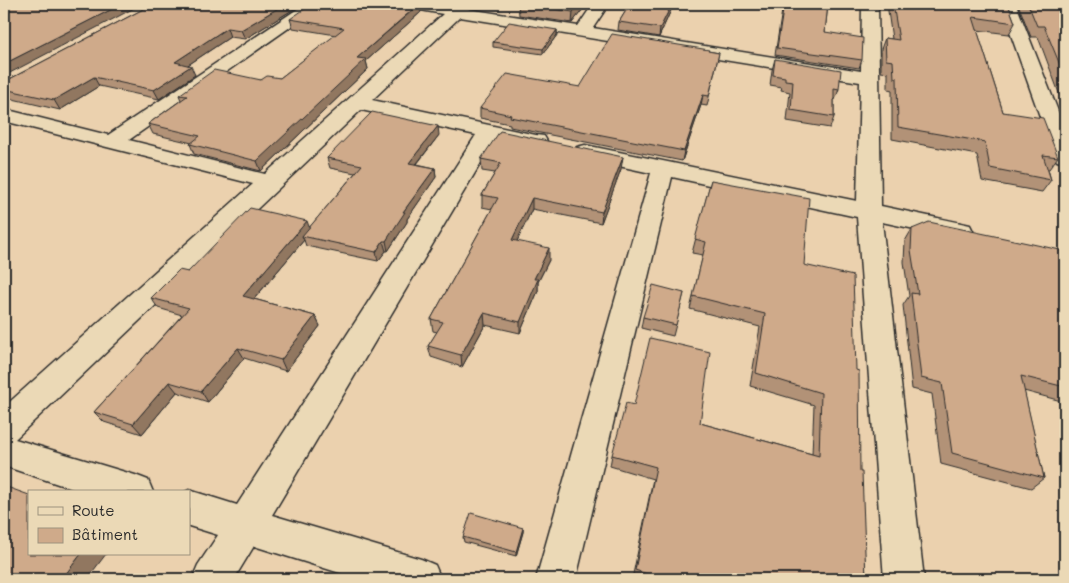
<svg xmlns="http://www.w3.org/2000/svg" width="1069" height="583" viewBox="0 0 1069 583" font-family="Mali,sans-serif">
	<rect width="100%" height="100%" fill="#ebd1ae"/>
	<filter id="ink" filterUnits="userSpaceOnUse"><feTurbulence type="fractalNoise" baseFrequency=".02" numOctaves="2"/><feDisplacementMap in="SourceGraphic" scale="10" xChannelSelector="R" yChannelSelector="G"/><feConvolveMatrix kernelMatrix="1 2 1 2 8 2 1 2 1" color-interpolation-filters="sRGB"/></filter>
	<g filter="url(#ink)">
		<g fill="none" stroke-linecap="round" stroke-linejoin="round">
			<defs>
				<path id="minor" d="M305 4H323L129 140 265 174 443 14 404 7 402 4H438L452 6 455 4H472L468 9 578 26 593 4H609L593 28 861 71 862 4H878L881 206 961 223 970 225 973 231 970 237 961 239 882 222 924 579H884L857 217 672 177 576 579H536L651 173 577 157 574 152 577 147 585 145 857 201 860 82 460 17 372 100 536 135 544 136 547 141 544 146 536 147 495 139 272 515 421 559 435 565 441 579H359L254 546 234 579H192L198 565 218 535 189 526V492H185L189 490 237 505 476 135 361 110 15 439 135 475 148 480 153 492H82L4 466V407L253 184 4 121V109L108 135Z
					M1000 4H1016L1065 129V163L1057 161 1054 156Z"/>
			</defs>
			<use href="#minor" stroke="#2b2b2b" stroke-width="3"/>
			<use href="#minor" fill="#ebd9b6" fill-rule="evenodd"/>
		</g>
		<path fill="#b29277" stroke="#2b2b2b" d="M153 4H302L245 39 230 37 188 65 195 75 159 99 99 86 60 110 4 97V82Z
			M518 4H587L572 23 519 15Z
			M630 4H672L671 10 659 37 618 30 619 22Z
			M783 4H828L825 32 862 60 859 68 775 55Z
			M887 4H1008L1015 23 1009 34 977 30 1003 112 1058 157 1049 169H1048L1051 180 1042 192 982 181 977 155 892 139V90L888 89V73L881 72V49L885 38 892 39Z
			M1018 4H1065V102L1062 101 1038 37H1031Z
			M421 12 366 61 368 69 261 171 194 154 190 144 192 143 153 134 148 124 181 100 179 95 261 80 280 78 336 35 293 28 290 19Z
			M557 30V35L543 54 493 47V42Z
			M708 51 719 53 707 106 701 105 682 161 510 127V124L480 118V108L580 87Z
			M775 59 839 89 835 100 834 99V117L830 128 787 121 790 92 781 90 782 87 770 85 772 70Z
			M439 135 417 164 435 168 436 177 407 219V222L388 251H386L378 261 306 246 304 240 254 299 315 316 320 326 286 371 244 358 208 402 177 392 142 434 104 422 94 412 182 315 158 308 151 298 188 272 309 228 355 173 330 168 327 158Z
			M481 159 621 169 601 223 532 209 517 241 549 260 538 282V291L520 333 485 325 462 367 431 357 428 346 437 332 433 331 431 319 492 209 482 207V195L495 173 482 171Z
			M711 180 804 265 860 472 866 579H632L653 479 610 466 612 455 700 423 812 454 814 405 750 386 760 327 690 309 703 255 692 253Z
			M912 229 1065 251V402L1024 391 1044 478 1031 488 941 464 932 394 912 389 903 305 909 296 904 262 905 241Z
			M684 293 673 336 641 328 643 317Z
			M523 528V532L516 556 464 542 463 537Z"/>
		<path fill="#917761" stroke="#2b2b2b" d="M122 4H142L4 76V64Z
			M285 4H302L245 39 241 30Z
			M420 4 421 12 366 61 368 69 261 171 257 161 357 58Z
			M579 4H587L572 23 573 12Z
			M672 4 671 10 659 37 660 28Z
			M227 28 230 37 179 71 175 62Z
			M557 30V35L543 54V49Z
			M191 66 195 75 159 99 154 90Z
			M94 77 99 86 60 110 54 100Z
			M703 95 701 105 682 161 684 151Z
			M438 126 439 135 410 172 409 163Z
			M623 157 621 169 601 223 602 212Z
			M435 168 436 177 407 219V222L388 251 386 241 403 212Z
			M532 198V209L512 252V240Z
			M307 221 311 232 302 236 304 240 248 306 243 296Z
			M383 241 386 251 378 261 376 252Z
			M549 248V260L538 282V291L520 333V322L534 279Z
			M484 313 485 325 462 367 461 355Z
			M315 316 320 326 286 371 281 360Z
			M238 348 244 358 208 402 201 391Z
			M169 382 177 392 142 434 133 424Z
			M523 528V532L516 556V552Z
			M81 554H106L87 579H62Z"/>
		<path fill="#cfaa8a" stroke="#2b2b2b" d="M8 4H122L4 64V5Z
			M153 4H285L241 30 227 28 175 62 191 66 154 90 94 77 54 100 4 89V82Z
			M312 4H419L357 58 366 59 257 161 190 144 200 136 148 124 187 96 179 95 214 70 261 80 267 76 280 78 344 28 290 19Z
			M519 4H579L573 12Z
			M630 4H672L660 28 619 22Z
			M784 4H828L825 32 863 38 862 60 777 48Z
			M893 4H1008L1015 23 973 17 1003 112 1043 118 1058 157 1043 155 1051 180 990 168 985 142 898 127 897 78H894L893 61 886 60 885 38 899 40Z
			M1028 4H1065V77L1044 26H1037Z
			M509 22 557 30 543 49 493 42Z
			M612 34 709 50 708 51 719 53 709 96 703 95 684 151 510 117 511 115 480 108 507 74 580 87Z
			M775 59 841 70 839 89 834 88V117L791 110 793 81 785 80V77L773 75Z
			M372 112 438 126 409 163 435 168 403 212H405L386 241H383L376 252 302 236 362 165 327 158Z
			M500 131 623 157 602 212 532 198 512 240 549 248 534 279H538L520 322 484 313 461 355 428 346 443 322 431 319 498 198 482 195 501 163 481 159Z
			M711 180 809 198 804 265 853 276 856 370 859 371 860 472H862L866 579H663L635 570 656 467 612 455 626 403 634 405 650 338 710 352 700 423 819 456 821 393 756 373 765 314 693 296 706 242 695 239Z
			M250 208 307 221 243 296 315 316 281 360 238 348 201 391 169 382 133 424 94 412 189 308 151 298 179 270 188 272Z
			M929 222 1065 251V321L1061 320 1065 336V387L1021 376 1044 478 952 453 942 383 921 378 911 293 918 294 911 250 912 229Z
			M653 285 684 293 676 325 643 317Z
			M4 486 29 495V554H81L62 579H4Z
			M471 513 523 528 516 552 463 537Z"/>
	</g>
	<rect width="1069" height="583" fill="none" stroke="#ebd9b6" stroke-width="20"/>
	<rect x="10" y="10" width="1049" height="563" fill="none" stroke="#2b2b2b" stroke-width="2" filter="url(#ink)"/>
	<rect x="28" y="490" width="162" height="65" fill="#ebd9b6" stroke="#9e937e"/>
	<rect x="38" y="507" width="25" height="8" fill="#ebd9b6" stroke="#9e937e"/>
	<text x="72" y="516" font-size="15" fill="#2b2b2b">Route</text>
	<rect x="38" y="528" width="25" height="15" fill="#cfaa8a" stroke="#9e937e"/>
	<text x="72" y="540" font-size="15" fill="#2b2b2b">Bâtiment</text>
</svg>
